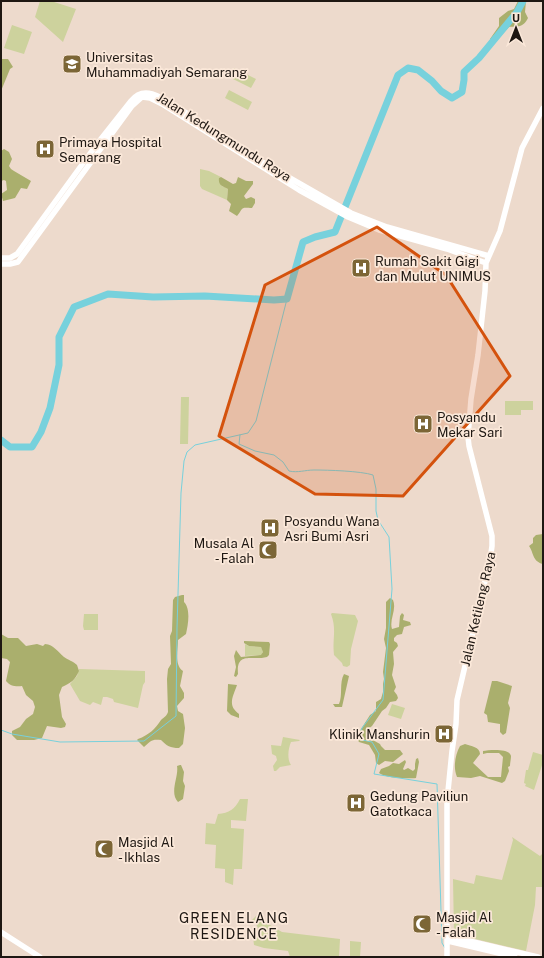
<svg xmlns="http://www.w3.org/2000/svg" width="544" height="958" viewBox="0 0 544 958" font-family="'Public Sans',sans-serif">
	<rect width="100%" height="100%" fill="#eddacc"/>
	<path fill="#cdd29d" d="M40 1H51L76 9 63 42 35 17Z
		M12 25 32 32 24 54 4 48Z
		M234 68 256 79 251 88 229 77Z
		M229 90 252 102 248 110 225 98Z
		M200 169 209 171 221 177 219 178 222 186 228 189 227 200 202 189 200 186Z
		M181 397H189L188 444H180Z
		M505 401H533V410H521V415H505Z
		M332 613 355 615 358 621 351 649 350 665 347 667 343 666 342 663 334 655C332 639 337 630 331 614Z
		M84 614H98V630H84L83 626Z
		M245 644 249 646 261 647 263 651 262 655 245 656Z
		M79 669 145 671V682L143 685 138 708 114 702 113 699 107 697H103L101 705 93 702 90 705 80 701 70 684 77 676Z
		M392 704 405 708 401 719 388 715Z
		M283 737 300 740 299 741 291 742C288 749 287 759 291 765L280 767 276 771H274L273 766 277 760 276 756 272 754 271 745 281 746Z
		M533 752 543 755V762L534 790 525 786 526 784 524 783 526 770H528Z
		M240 799H248L246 821 231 820V828L244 829 242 869H234L233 885 225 882V869L215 868 216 845 205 844 206 823 215 824 218 814C229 813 235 809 240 799Z
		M512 837 540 856 543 853V887H536L535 905 526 951 454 934 453 879 474 884 476 875 502 880 513 840Z
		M258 914 270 925 282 932 340 939 339 957H290L288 951 264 948 254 945 253 937 258 928 256 924 251 921Z
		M350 941 361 942 360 957H350Z"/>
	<path fill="#aaaf6d" d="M518 1H526L525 12 528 18C523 28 518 26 509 27L495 42 491 41 490 39 499 26V18L508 11 514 9Z
		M1 59H8L13 67 10 69 1 91Z
		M4 149 9 152 12 159 9 166 11 169 14 171 31 181 27 189 21 188 15 198 3 201 1 194 7 190 6 181 4 180 1 181V151Z
		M221 177 233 184 236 183 238 177 246 181H253V184L244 196 246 199 251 197 255 199V203L252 208C239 207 244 208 237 216L229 211 231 204 227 200 228 189C222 186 218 185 219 178Z
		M543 534V564C532 561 534 553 529 546L533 543V538L536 535Z
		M182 595H184V602C191 609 188 625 186 634L178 640C178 650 174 665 183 671L180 686 184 693V698L177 706 178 711 183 714 185 728 183 744 179 748C170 748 167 746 161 740 151 739 151 741 144 747L137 740 138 739C149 735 155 729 161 720 164 717 166 717 168 712L167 679 168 669 171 664 170 636 172 631 173 600 175 597Z
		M390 598 393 600C397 610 389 619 392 629L399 627 400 616 402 613 404 615 403 620 410 622 411 625 404 627 402 634 397 635 394 638V641L397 643 398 646 393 652 394 664 392 675 396 687 394 691 397 695 398 698 396 701 390 702 386 708 382 711 372 726 367 730 366 734 369 736 371 739 380 744 381 746 385 750H400L403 754 393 762 385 761 379 765 376 763 375 755 369 745 359 742 356 737 370 715 376 711V702L381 699 383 692V684L384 679 383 672 386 648 384 639 386 628V602Z
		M1 634 8 638H18L26 646 37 644 43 646 45 644C54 645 57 651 64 657 68 660 73 661 77 665L79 671C75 680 71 683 62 687L59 695 62 717 66 724 65 727 61 728 47 726 42 738 34 740H17L12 735V731L20 727 26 719 33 714 35 707 33 701 26 695 22 686C16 687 10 686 6 681L10 662 7 659 1 658Z
		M244 641 269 642 270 644 269 655 267 657C252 661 236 651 238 674L236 677 234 676 236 667 234 656 236 650 241 657 261 655 263 652 261 647 249 646 244 643Z
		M344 674 349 676 342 707H335L333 704H339C343 695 339 683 344 674Z
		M492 681H497L512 686 508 703 510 708 506 733 503 735 500 732V724L488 722 487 715 484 713Z
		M228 684 237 685C233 697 227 705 239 714V718L231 715 227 711Z
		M465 744C471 746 480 747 480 754L473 763 488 777H501L503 757 499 753H487L483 754V751C489 750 510 748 511 756 511 759 510 763 510 766L508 767 509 771 505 781 502 783 480 776 471 778 457 777C453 768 455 755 460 746Z
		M418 758 419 762 416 778C408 779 385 778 379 773L381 769 389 766 393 763 399 764 405 760 406 762 403 769 404 770 408 768 413 771 415 769V764L416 759Z
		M180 765H181L184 772 183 781 185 786 183 799 178 802C169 792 179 777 177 766Z"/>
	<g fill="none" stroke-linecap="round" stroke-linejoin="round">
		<path stroke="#77d1dc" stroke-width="1" d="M240 435 239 444 255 451 274 455 283 462 289 471C298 473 305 470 314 470 328 470 361 471 373 475L376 489V511L378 520 389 537 392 589 383 700 362 728 358 739 372 742 379 754 374 774 437 784 442 943 445 948
			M1 730 12 734 60 742 144 741 176 716 177 628 181 493 184 461 187 452 195 445 248 433 256 421 287 299"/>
		<path stroke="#77d1dc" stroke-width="7" d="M1 440 10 447H32L41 432 50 408 59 365V337L74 307 108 294 153 297 205 296 274 300 287 299 303 242 315 237 335 232 398 75 408 68 418 70 432 81 441 91 452 98 462 92 464 80V72L479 58 517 12 523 1"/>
		<path stroke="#fff" stroke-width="5.5" d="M1 258H10L17 254 97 144 131 101C142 87 155 94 168 101L262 162 351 213 387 227 489 256
			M1 264H10L18 262 132 106 142 97 150 98 162 104 299 190 348 217 379 230 447 249 486 263
			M1 932 40 957
			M448 936 538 957
			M448 941 515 957
			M447 957V801L452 751 456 724 457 700 490 560 492 546V536L469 446 468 437 471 399 478 355 485 291 486 263 500 231 522 148 543 108"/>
	</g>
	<path fill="#d4520d" fill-opacity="0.2" stroke="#d4520d" stroke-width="3" stroke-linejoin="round" d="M377 227 446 275 510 376 403 496 315 494 219 436 265 285Z"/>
	<defs>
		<symbol id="university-square" viewBox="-11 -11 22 22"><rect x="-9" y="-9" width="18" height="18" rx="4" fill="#7c6636" stroke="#fbe8d9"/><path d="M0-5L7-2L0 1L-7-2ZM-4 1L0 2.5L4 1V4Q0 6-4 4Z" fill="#fff"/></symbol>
		<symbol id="hospital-square" viewBox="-11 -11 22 22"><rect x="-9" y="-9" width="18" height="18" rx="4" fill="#7c6636" stroke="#fbe8d9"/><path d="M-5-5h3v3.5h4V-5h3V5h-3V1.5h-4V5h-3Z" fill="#fff"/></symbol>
		<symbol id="mosque-square" viewBox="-11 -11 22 22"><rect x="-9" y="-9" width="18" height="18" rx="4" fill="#7c6636" stroke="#fbe8d9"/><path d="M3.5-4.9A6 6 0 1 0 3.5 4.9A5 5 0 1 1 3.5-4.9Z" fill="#fff"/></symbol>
	</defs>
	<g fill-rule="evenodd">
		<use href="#university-square" x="61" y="53" width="22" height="22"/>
		<use href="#hospital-square" x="34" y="138" width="22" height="22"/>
		<use href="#hospital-square" x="350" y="257" width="22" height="22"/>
		<use href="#hospital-square" x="412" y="413" width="22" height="22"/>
		<use href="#hospital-square" x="259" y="517" width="22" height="22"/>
		<use href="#mosque-square" x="257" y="539" width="22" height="22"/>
		<use href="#hospital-square" x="433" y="723" width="22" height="22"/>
		<use href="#hospital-square" x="345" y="792" width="22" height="22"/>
		<use href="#mosque-square" x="93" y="838" width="22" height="22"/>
		<use href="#mosque-square" x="411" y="913" width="22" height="22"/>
	</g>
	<g text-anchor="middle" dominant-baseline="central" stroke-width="3.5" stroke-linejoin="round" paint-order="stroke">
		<g font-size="13" fill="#1e1712" stroke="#fbe8d9" text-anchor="start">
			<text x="86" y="57">Universitas<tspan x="86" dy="15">Muhammadiyah Semarang</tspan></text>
			<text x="59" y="142">Primaya Hospital<tspan x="59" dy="15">Semarang</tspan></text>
			<text x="375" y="261">Rumah Sakit Gigi<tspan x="375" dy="15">dan Mulut UNIMUS</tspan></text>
			<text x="437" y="417">Posyandu<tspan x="437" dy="15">Mekar Sari</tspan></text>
			<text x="284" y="521">Posyandu Wana<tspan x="284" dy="15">Asri Bumi Asri</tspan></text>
			<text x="254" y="543" text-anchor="end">Musala Al<tspan x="254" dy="15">- Falah</tspan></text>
			<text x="430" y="734" text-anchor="end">Klinik Manshurin</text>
			<text x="370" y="796">Gedung Paviliun<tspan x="370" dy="15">Gatotkaca</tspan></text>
			<text x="118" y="842">Masjid Al<tspan x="118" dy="15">- Ikhlas</tspan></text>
			<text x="436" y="917">Masjid Al<tspan x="436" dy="15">- Falah</tspan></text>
		</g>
		<g font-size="13" fill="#1e1712" stroke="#fbe8d9">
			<text transform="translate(224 137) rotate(32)">Jalan Kedungmundu Raya</text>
			<text transform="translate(478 609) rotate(-77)">Jalan Ketileng Raya</text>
		</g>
		<g font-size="14" letter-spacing="1" fill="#1e1712" stroke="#fbe8d9">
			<text x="234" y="918">GREEN ELANG<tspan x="234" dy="16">RESIDENCE</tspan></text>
		</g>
	</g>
	<rect width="544" height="958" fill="none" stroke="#1e1712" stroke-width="4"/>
	<g transform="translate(516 28)" stroke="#fbe8d9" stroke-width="3" paint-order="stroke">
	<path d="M0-3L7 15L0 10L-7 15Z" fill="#1e1712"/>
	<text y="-6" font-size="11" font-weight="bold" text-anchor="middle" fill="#1e1712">U</text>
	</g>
</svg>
